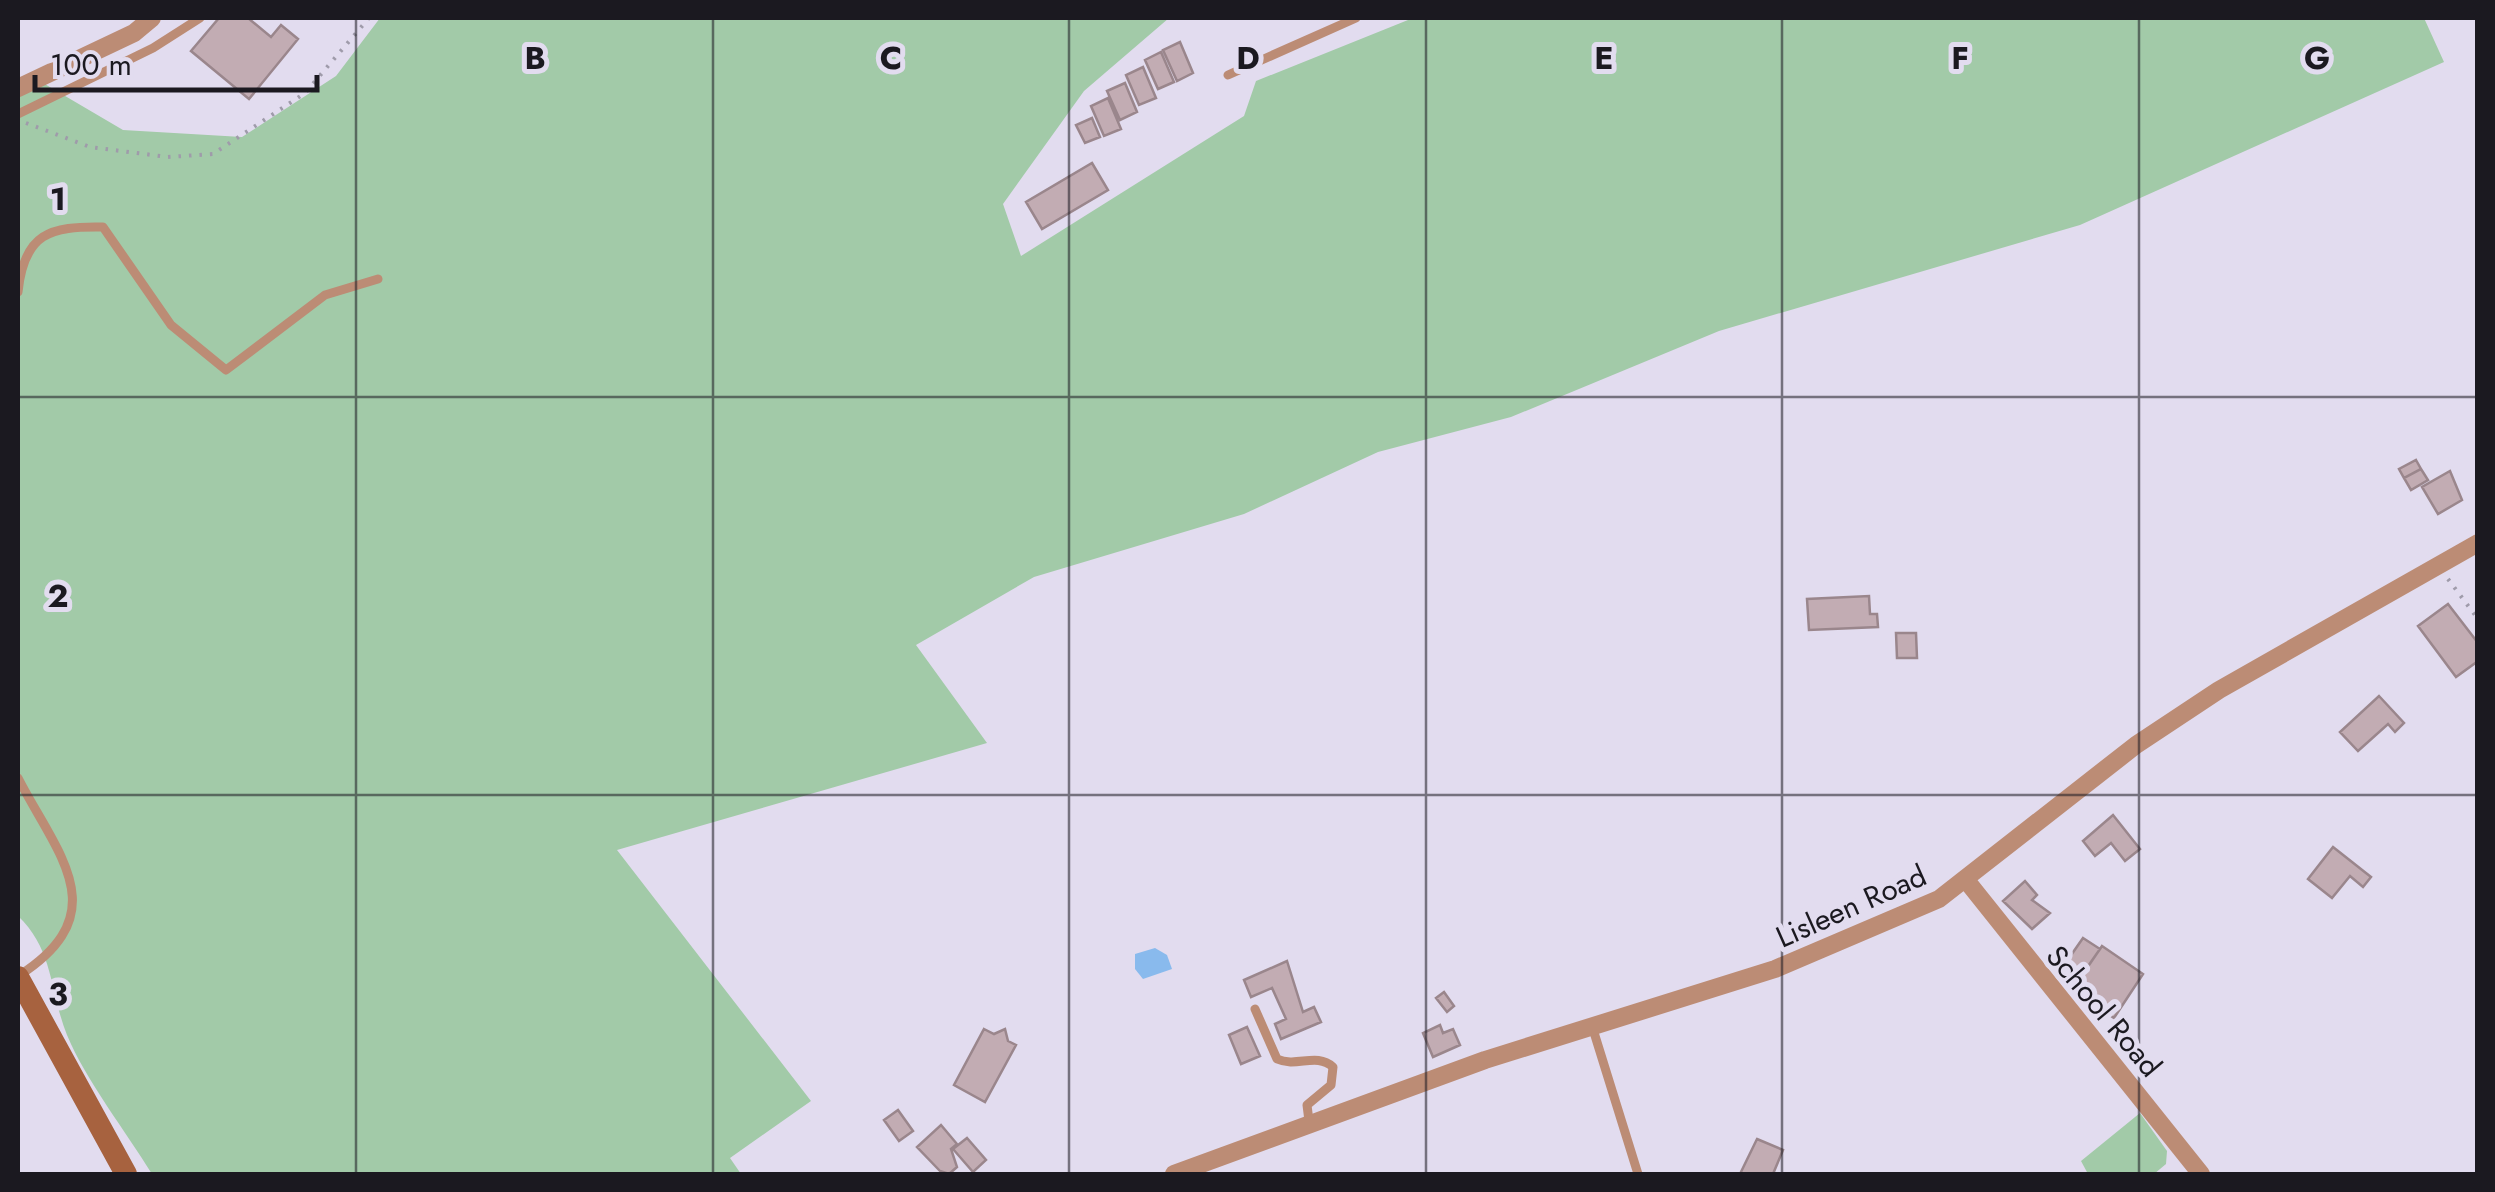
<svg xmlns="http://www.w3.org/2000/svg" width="2495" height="1192" viewBox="0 0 2495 1192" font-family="Jost,sans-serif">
	<rect width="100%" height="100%" fill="#e2dcef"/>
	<path fill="#a2caa8" d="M380 18H1169L1084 91 1003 204 1021 256 1244 116 1256 81 1413 18H2424L2444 62 2080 225 1719 331 1511 417 1378 452 1244 514 1034 577 916 645 987 743 617 850 811 1101 730 1158 741 1174H152C127 1133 85 1079 67 1035 50 993 54 950 18 916V95L43 83 123 130 242 137 336 76Z
		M2140 1113 2167 1151 2166 1164 2154 1174H2088L2081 1161Z"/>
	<path fill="#89baed" d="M1155 948 1167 955 1172 969 1143 979 1135 969V954Z"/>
	<path fill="#c2acb3" stroke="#9a868c" stroke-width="2.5" d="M219 18H248L271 37 281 25 298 39 249 99 191 51Z
		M1180 42 1193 73 1177 81 1163 50Z
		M1161 52 1174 82 1158 89 1145 60Z
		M1143 67 1156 98 1139 105 1126 75Z
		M1125 83 1137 112 1120 120 1107 91Z
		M1108 98 1121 129 1104 136 1091 106Z
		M1092 118 1100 137 1085 143 1076 125Z
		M1092 163 1108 190 1042 229 1026 202Z
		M2416 460 2421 469 2404 478 2399 469Z
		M2421 469 2428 480 2411 490 2404 478Z
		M2450 471 2462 500 2438 514 2422 487Z
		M1869 596 1870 614H1877L1878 627 1809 630 1807 599Z
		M2448 604 2478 643V661L2456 677 2418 626Z
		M1896 633H1916L1917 658H1897Z
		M2379 696 2404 723 2395 732 2388 724 2358 751 2340 732Z
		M2113 815 2140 849 2125 861 2111 843 2095 856 2083 841Z
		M2333 847 2371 877 2363 887 2350 876 2332 898 2308 879Z
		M2025 881 2037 895 2032 900 2050 913 2032 929 2003 901Z
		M2083 938 2100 949 2084 972 2067 961Z
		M2102 946 2143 974 2114 1018 2072 990Z
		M1287 961 1303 1012 1314 1007 1321 1022 1281 1039 1275 1024 1286 1019 1272 988 1251 997 1244 980Z
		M1444 992 1454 1006 1447 1012 1436 998Z
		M1440 1025 1443 1033 1453 1029 1460 1045 1433 1057 1423 1033Z
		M1247 1027 1260 1056 1241 1064 1229 1035Z
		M984 1029 994 1034 1005 1029 1008 1041 1016 1045 985 1102 954 1085Z
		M898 1110 913 1131 899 1141 884 1120Z
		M941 1125 957 1144 951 1149 957 1167 949 1174 940 1171 917 1147Z
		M967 1138 986 1160 973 1172 953 1149Z
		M1757 1139 1783 1150 1773 1174H1740Z"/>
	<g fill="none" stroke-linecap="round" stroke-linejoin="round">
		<path stroke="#9f9baa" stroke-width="4" stroke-dasharray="2.5 8" stroke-linecap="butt" d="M26 123 90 147 168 157 213 154 305 93 369 18
			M2448 579 2478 619"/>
		<path stroke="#bc8c75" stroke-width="9" d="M1228 75 1356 18
			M18 114 153 48 200 18
			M18 292C24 233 50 226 103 227L171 325 226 370 325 295 378 279
			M18 778C57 854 117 912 20 975
			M1255 1009 1277 1059C1297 1068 1316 1052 1333 1067L1331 1085 1307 1105 1309 1121
			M1592 1026 1638 1174"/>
		<path stroke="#bc8c75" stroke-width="18" d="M18 88 134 33 152 18
			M1966 880 2201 1174
			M1174 1174 1485 1060 1775 969 1939 899 2136 745 2219 690 2478 543"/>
		<path stroke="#a7623f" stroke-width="22" d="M18 977 126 1174"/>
	</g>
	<path fill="none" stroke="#1b1920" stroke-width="2.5" stroke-opacity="0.55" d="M356 18V1174M713 18V1174M1069 18V1174M1426 18V1174M1782 18V1174M2139 18V1174M18 397H2478M18 795H2478"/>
	<g text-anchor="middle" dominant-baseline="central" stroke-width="10" stroke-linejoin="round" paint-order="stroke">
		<g font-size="30" fill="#1b1920" stroke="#e2dcef">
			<text transform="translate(1851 906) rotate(-24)">Lisleen Road</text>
			<text transform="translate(2104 1011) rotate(50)">School Road</text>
		</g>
	</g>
	<g font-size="32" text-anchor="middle" font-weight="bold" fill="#1b1920" stroke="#e2dcef" stroke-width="10" stroke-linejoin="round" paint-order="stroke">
		<text x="535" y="69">B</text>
		<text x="891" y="69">C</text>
		<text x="1248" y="69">D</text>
		<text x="1604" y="69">E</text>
		<text x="1960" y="69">F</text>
		<text x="2317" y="69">G</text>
		<text x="58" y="210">1</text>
		<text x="58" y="607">2</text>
		<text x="58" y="1005">3</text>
	</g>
	<rect width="2495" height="1192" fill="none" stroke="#1b1920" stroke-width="40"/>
	<path d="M35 75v15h282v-15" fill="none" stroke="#1b1920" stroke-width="5"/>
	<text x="50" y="75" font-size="30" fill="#1b1920" stroke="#e2dcef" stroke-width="8" paint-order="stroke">100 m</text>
</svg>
